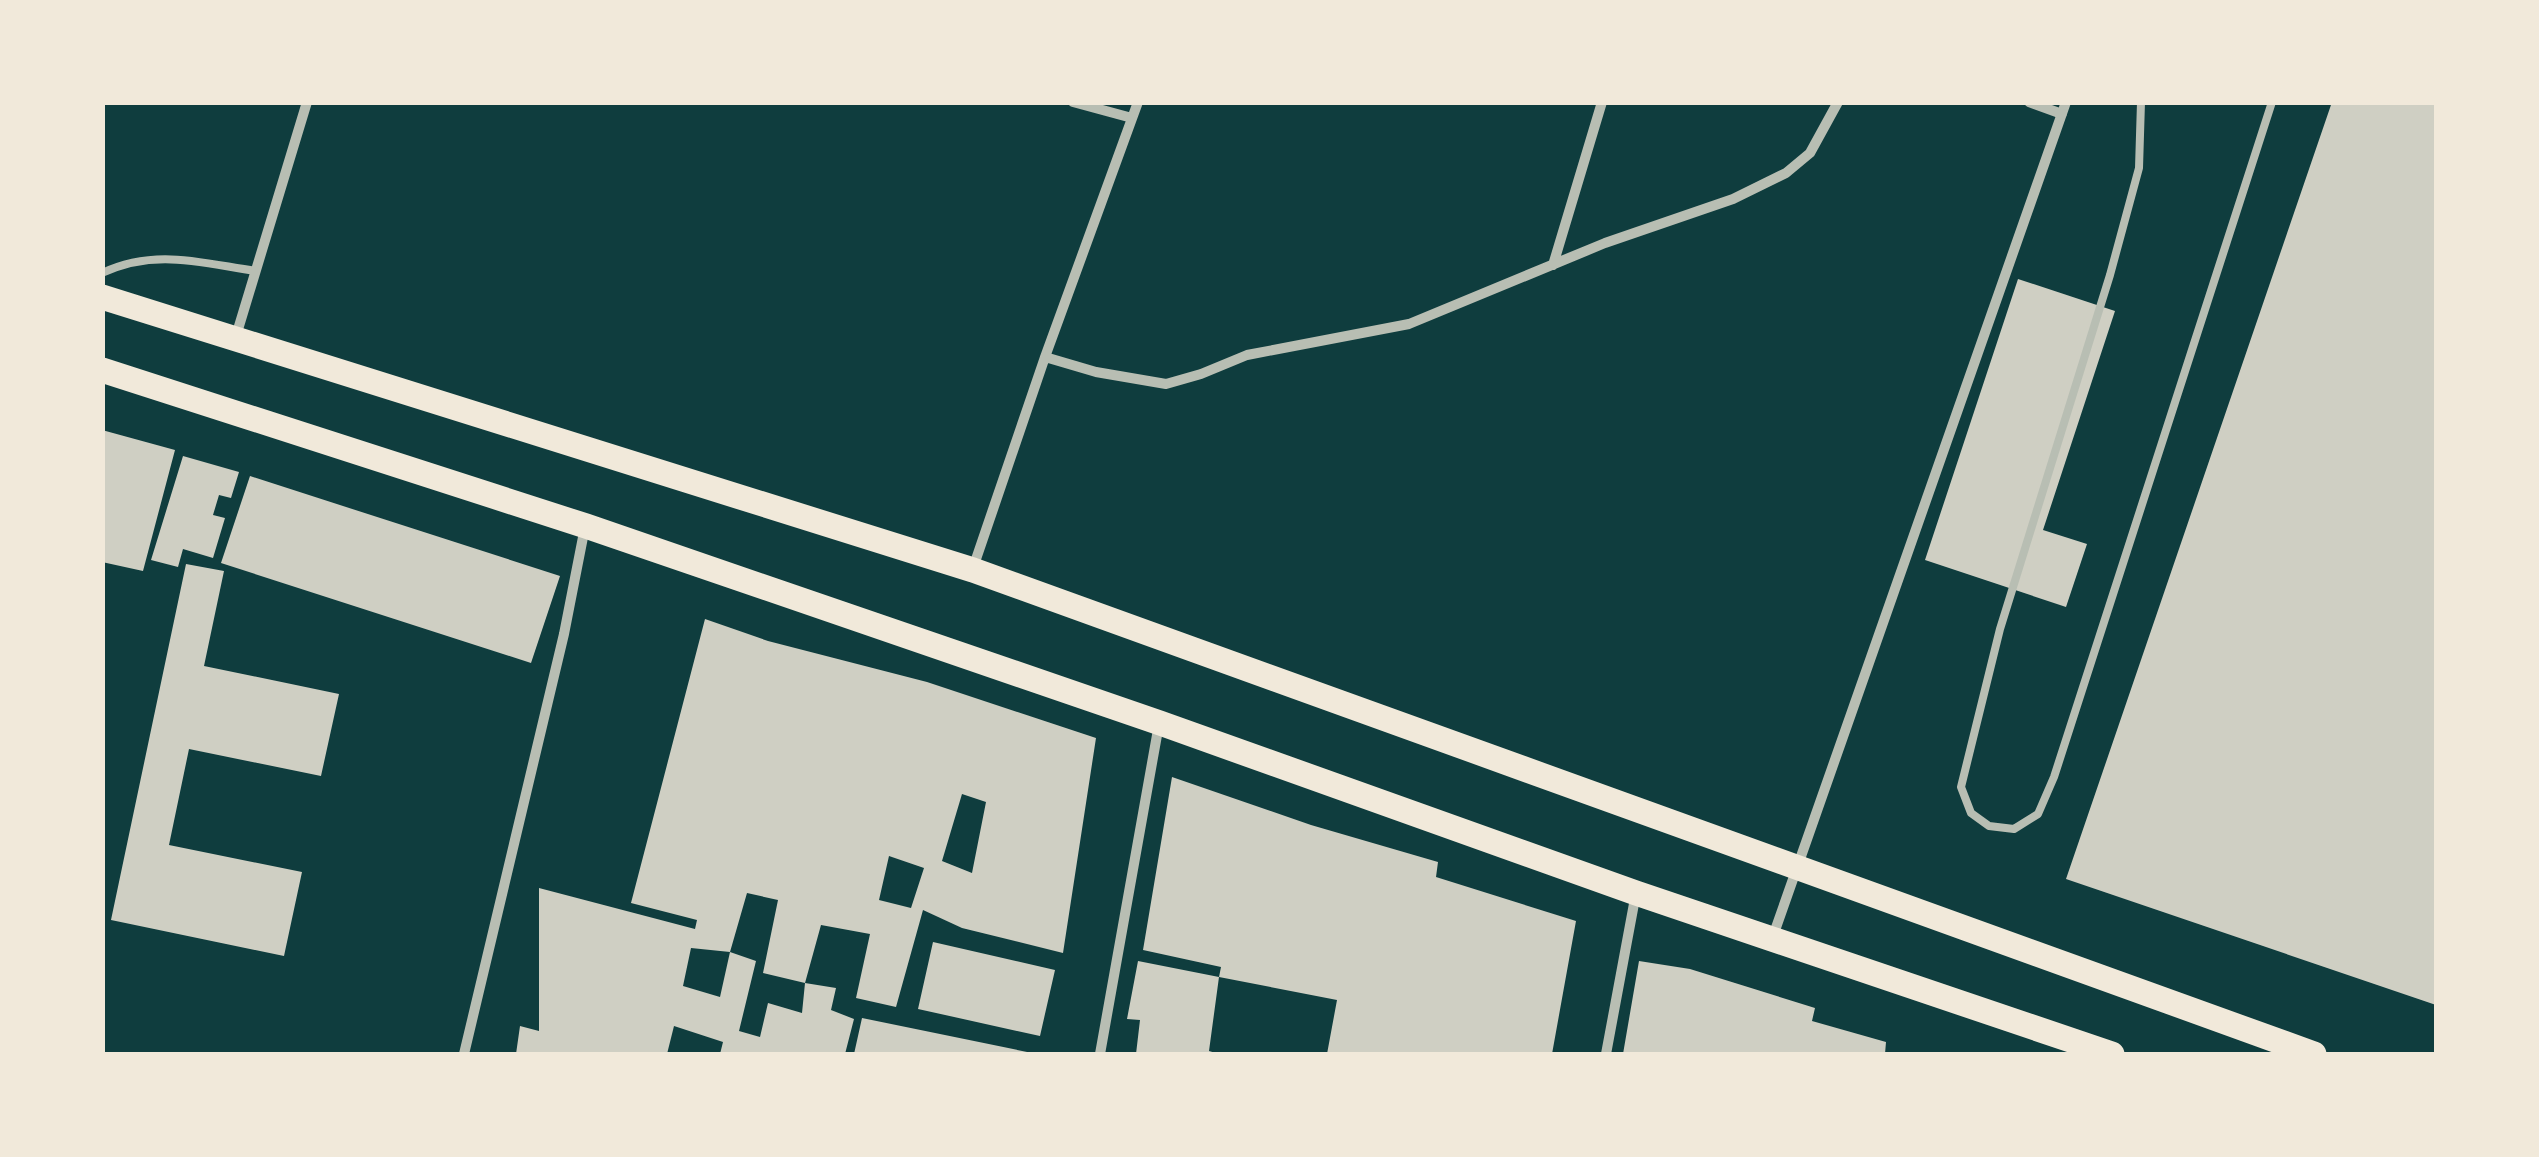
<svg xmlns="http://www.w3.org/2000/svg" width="2539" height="1157" viewBox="0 0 2539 1157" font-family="'Roboto Condensed',sans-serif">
	<rect width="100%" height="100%" fill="#0f3d3e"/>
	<path fill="#cfcfc3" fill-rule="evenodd" d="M2332 102H2436V1005L2066 879Z
		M2018 279 2115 311 2043 530 2087 544 2066 607 1925 560Z
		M102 430 175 450 143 571 102 562Z
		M183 456 239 472 231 498 219 495 213 515 225 518 213 558 183 549 178 567 151 560Z
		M250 476 560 576 531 663 221 563Z
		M186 564 224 571 204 666 339 694 321 776 189 749 169 845 302 872 284 956 111 920Z
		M705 619 768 641 927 682 1096 738 1063 953 962 928 923 910 896 1007 856 998 870 934 821 925 805 983 763 973 778 900 747 893 730 952 691 948 683 986 720 997 730 952 756 961 739 1031 760 1037 768 1003 802 1013 805 983 836 988 831 1010 854 1019 845 1054H720L723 1042 674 1026 667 1054H516L520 1026 539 1031V888L695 929 697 920 631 903ZM962 794 986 802 972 873 942 861ZM889 856 924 868 911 908 879 900Z
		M1172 777 1311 825 1438 862 1436 877 1576 921 1552 1054H1327L1337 1000 1219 977 1209 1051 1219 1054H1136L1140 1020 1127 1019 1138 961 1219 977 1221 967 1143 950Z
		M933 942 1055 970 1040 1036 918 1009Z
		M1639 961 1690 969 1815 1008 1812 1021 1886 1042 1885 1054H1623Z
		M862 1018 1032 1053V1054H854Z"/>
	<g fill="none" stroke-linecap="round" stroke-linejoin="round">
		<path stroke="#b8beb3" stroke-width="8" d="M2141 102 2139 168 2110 275 2000 629 1961 787 1971 813 1989 826 2014 829 2038 814 2054 777 2272 102
			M102 273C155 248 201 263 256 271"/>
		<path stroke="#b8beb3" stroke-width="10" d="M1073 102 1132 118
			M2029 102 2062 114
			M1553 265 1602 102
			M236 336 307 102
			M1045 357 1096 372 1166 384 1201 374 1247 355 1409 324 1605 243 1733 199 1786 173 1810 153 1838 102
			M973 568 1045 357 1138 102
			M1772 939 2066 102
			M464 1054 564 634 585 527
			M1100 1054 1159 724
			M1606 1054 1636 893"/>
		<path stroke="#f1e9da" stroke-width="25" d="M102 297 973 570 2314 1054
			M102 370 586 526 1160 723 1636 893 2112 1054"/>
	</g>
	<rect width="2539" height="1157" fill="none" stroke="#f1e9da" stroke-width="210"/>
</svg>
